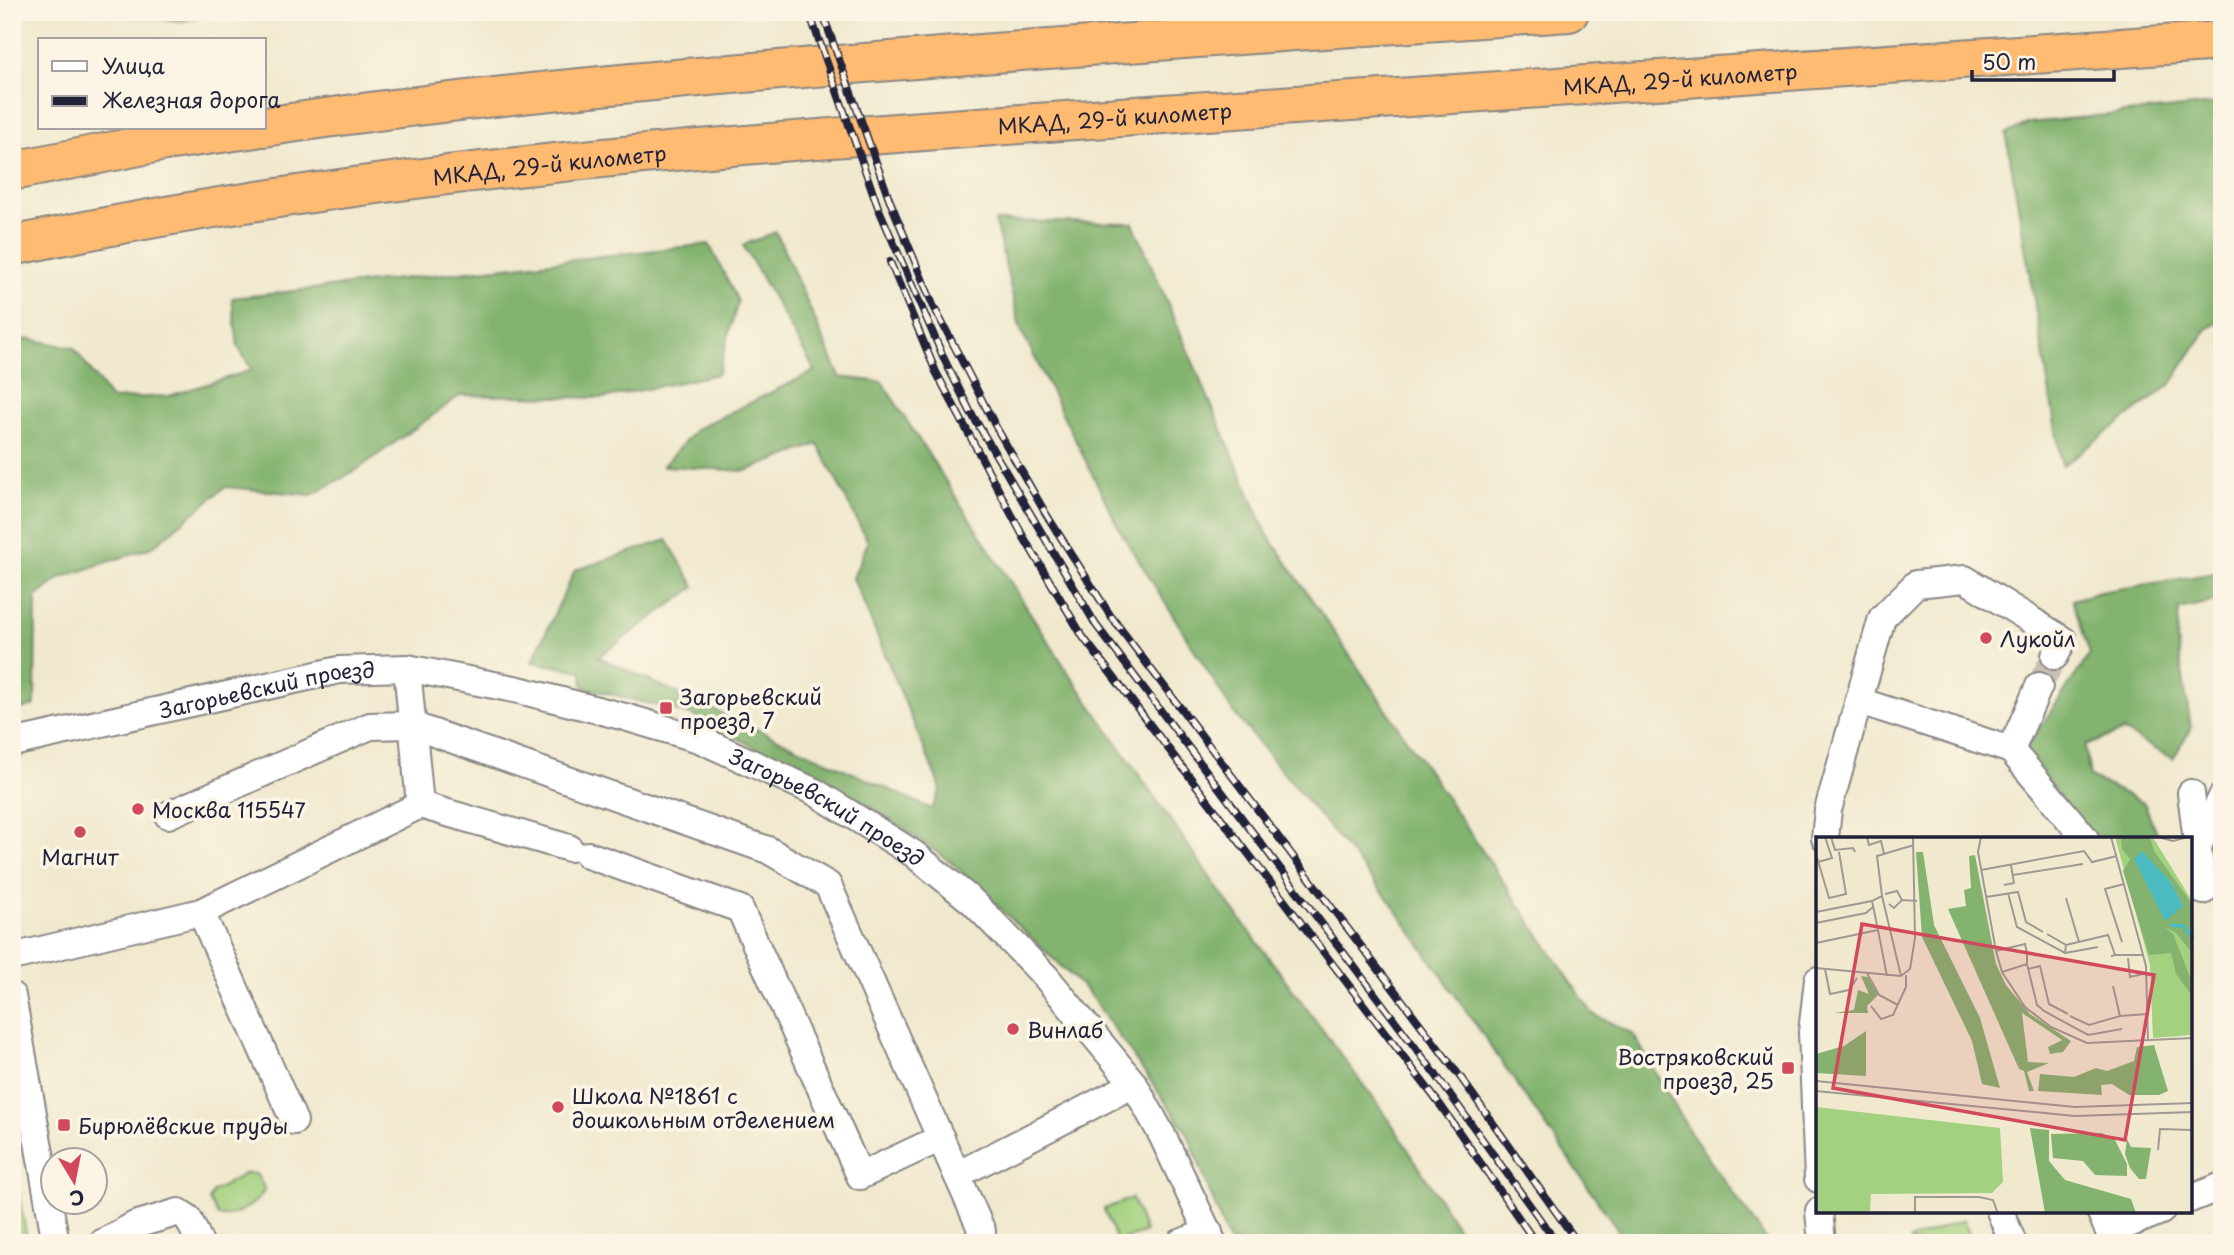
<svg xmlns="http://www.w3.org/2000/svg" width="2234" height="1255" viewBox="0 0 2234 1255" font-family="'Playpen Sans',sans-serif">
	<rect width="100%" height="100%" fill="#fcf5e5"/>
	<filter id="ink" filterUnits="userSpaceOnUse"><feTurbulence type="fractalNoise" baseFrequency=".0143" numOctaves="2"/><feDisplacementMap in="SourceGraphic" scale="14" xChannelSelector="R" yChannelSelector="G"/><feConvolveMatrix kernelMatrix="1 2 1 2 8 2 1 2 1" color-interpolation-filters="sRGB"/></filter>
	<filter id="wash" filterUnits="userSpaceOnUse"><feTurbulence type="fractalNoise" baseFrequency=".00686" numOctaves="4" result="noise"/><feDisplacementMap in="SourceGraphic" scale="28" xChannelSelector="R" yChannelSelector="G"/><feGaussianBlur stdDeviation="1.57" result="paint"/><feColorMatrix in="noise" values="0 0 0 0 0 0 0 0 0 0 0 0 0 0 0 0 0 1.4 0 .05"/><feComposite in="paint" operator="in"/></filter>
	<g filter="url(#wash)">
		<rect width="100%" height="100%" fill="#f0e9ce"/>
		<path fill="#a4d17f" stroke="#637a5d" stroke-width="2" d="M12 1159 28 1243H12Z
			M246 1173 256 1174 265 1189C258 1204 234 1218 218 1216L209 1200 213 1192Z
			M1132 1198 1145 1232 1117 1242 1104 1209Z
			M1963 1220 1973 1243H1911L1910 1240Z"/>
		<path fill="#83b36e" stroke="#526a54" stroke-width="2" d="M106 12H222L183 21 109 14Z
			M2222 103V320L2207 329 2170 385 2062 466 2006 134 2029 123Z
			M995 221 1133 223 1266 532 1593 1014 1633 1034 1691 1134 1769 1243H1627L1390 901 1233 712 1120 530 1020 328Z
			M776 232 840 377 882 382 1068 672 1218 889 1390 1121 1467 1243H1229L1188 1134 1087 991 951 862 870 806 692 715 583 687 582 671 532 662 575 570 667 540 695 587 598 657 932 809 941 789 853 578 868 542 818 444 746 471 663 466 696 429 815 371 743 245Z
			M709 244 738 301 718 374 604 398 461 395 358 469 312 495 225 487 152 547 60 578 36 597 35 705 12 712V342L29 339 74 348 111 399 169 396 252 370 238 347 232 298Z
			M2222 572V600L2179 609 2177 640 2191 728 2173 759 2123 731 2085 746 2090 777 2144 803 2159 838H2092L2024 751 2090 654 2072 600 2100 592Z"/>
	</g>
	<g filter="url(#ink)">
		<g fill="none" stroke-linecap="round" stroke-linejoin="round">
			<path stroke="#c7c1b1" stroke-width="26" stroke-dasharray="26 13" stroke-linecap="butt" d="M2039 686 2055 656"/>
			<defs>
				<g id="minor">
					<path d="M407 668 420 805"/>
					<path d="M1859 701 2011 750 2085 838"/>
					<path id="s1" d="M12 743 339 670 407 668 519 690 625 717 699 739 815 792 914 854 973 902 1046 977 1134 1084 1162 1135 1213 1243"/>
					<path d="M2011 750 2039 686"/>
					<path d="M2191 793 2203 891"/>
					<path d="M168 815 370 726 411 725 768 850 828 885 957 1175"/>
					<path d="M1825 838 1828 810 1882 618 1916 584 1965 579 2063 640 2055 656"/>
					<path d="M2198 846 2222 797"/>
					<path d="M588 855 740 909 860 1176 941 1138"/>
					<path d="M12 957 201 912"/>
					<path d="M1818 980 1812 1032 1818 1179"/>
					<path d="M12 996 56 1243"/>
					<path d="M294 1121 201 912 420 805 569 848"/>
					<path d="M2190 1199 2222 1186"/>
					<path d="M1819 1211 1822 1243"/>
					<path d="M2000 1211 2013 1243"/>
					<path d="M2100 1211 2109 1232 2161 1211"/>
					<path d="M102 1243 135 1225 179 1212 188 1218 200 1243"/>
					<path d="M976 1243 982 1231 957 1175 1134 1084"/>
					<path d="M1180 1243 1209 1232"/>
				</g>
				<g id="highway">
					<path d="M264 127C427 102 591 86 755 72 1026 49 1298 31 1569 12"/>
					<path d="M12 171 165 141 256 128"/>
					<path id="s2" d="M12 246C375 168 751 143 1120 117 1487 92 1854 66 2222 41"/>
				</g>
			</defs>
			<use href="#minor" stroke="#898684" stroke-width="30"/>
			<use href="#highway" stroke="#898684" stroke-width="42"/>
			<use href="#minor" stroke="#fff" stroke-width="26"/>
			<use href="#highway" stroke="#febb71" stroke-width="38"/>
			<defs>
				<path id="rail" d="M809 12 878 207 945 361 970 411 1096 625 1436 1075 1557 1243
					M822 12 890 201 933 305 996 427 1046 514 1110 615 1461 1078 1578 1243
					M890 262 936 372 1023 536 1083 637 1441 1106 1536 1243"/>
			</defs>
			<use href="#rail" stroke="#22223b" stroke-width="8"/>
			<use href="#rail" stroke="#fcf5e5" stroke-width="5" stroke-dasharray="16" stroke-linecap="butt"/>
		</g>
	</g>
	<g fill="#d1495b" stroke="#fcf5e5" stroke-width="2.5">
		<circle cx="1986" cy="638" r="7"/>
		<rect x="659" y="701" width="14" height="14" rx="3.5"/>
		<circle cx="138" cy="809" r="7"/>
		<circle cx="80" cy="832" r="7"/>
		<circle cx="1013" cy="1029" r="7"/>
		<rect x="1781" y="1061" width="14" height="14" rx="3.5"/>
		<circle cx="558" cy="1107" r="7"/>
		<rect x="57" y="1118" width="14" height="14" rx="3.5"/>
	</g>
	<g text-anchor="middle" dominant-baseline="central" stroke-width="7" stroke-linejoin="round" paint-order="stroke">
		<g font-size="21" fill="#22223b" stroke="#fcf5e5">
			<text stroke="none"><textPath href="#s2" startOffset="1678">МКАД, 29-й километр</textPath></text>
			<text stroke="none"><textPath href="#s2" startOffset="1111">МКАД, 29-й километр</textPath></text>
			<text stroke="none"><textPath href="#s2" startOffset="544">МКАД, 29-й километр</textPath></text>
			<text stroke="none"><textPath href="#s1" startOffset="261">Загорьевский проезд</textPath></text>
			<text stroke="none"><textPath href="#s1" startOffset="849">Загорьевский проезд</textPath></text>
		</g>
		<g font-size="21" fill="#22223b" stroke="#fcf5e5" text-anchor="start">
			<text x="2000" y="638">Лукойл</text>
			<text x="680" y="696">Загорьевский<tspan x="680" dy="24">проезд, 7</tspan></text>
			<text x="152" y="809">Москва 115547</text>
			<text x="80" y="856" text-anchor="middle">Магнит</text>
			<text x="1027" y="1029">Винлаб</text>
			<text x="1774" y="1056" text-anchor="end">Востряковский<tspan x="1774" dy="24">проезд, 25</tspan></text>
			<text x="572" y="1095">Школа №1861 с<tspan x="572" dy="24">дошкольным отделением</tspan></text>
			<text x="78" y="1125">Бирюлёвские пруды</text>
		</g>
	</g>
	<g transform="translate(1816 837)">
		<rect width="376" height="376" fill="#f0e9ce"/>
		<path d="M299 0 338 2 376 64V198L337 201 334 128ZM0 270 184 291 187 345 176 356 55 357 54 376H0Z" fill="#a4d17f"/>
		<path d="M305 0H334L338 14 376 67V116L360 96 348 89 357 97 376 145V159L360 137 355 116 333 118 307 34 314 22 306 12ZM335 27 354 44 367 69 350 82 330 45ZM100 15H107L118 88 164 181 184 251 166 247 156 204 106 100ZM159 18 180 127 190 148 214 177 255 204 247 215 234 217 232 210 246 203 206 176 212 225 233 226 211 235 218 254H213L208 234 203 232 132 72 150 69 148 53 155 51 153 19ZM45 139 52 140 62 158 51 169 52 176H18L38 173 42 153 53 157ZM50 194V239L0 236V217L28 209ZM338 208 352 254 343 258H313L296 247 285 248 286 258 222 254 224 237 258 240 280 231 291 234 318 224 321 210ZM214 291 233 293V324L249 343 315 362 320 376H229ZM286 296 299 303 311 327V339L279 338 267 324 237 321 235 297ZM311 302 315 310 335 311 330 342H323L314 331 309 317Z" fill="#83b36e" fill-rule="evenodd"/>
		<path d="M326 14 354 44 367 69 349 84 318 22Z" fill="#4bbac1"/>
		<path fill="none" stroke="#4bbac1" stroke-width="3.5" d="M354 88 367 89 377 101"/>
		<path fill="none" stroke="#9e9993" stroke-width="2" d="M15 0 19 13 37 11 39 15M51 0 53 8 65 4 68 17M165 0 162 15 180 114 186 135 209 170 235 190 271 206 377 201M295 0 330 129 332 205M342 0 357 4 372 0M0 17 13 61 30 57 23 15M2 25 16 21 9 0M165 33 268 14 276 25 301 19M197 38 267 27M188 48 198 46 195 28M192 56 201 90 249 116 250 108 231 97M69 57 81 54 86 63M66 59 85 139M170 60 202 55 210 85 227 95M250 61 263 105M56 64 66 59 61 19 98 8M73 67 78 71 86 63 101 64M0 75 56 64 62 93M0 86 50 76 57 70M306 105 289 52 308 47M0 106 62 93 71 139M250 108 292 98 299 118 295 119M180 114 209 107 211 116V127L186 135M249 116 282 110M299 118H327M312 121 314 140 331 136M211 127 221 168 228 174 272 198 306 192M0 131 85 139M9 132 14 157 33 153 41 141M212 132 224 129 233 167 252 177M51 136 63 158 82 168M85 139 94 132 99 101 97 0M55 169 65 182 77 178 90 150V138M254 179 273 188 304 179 297 149M304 179 331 177M0 244 259 270 377 266M0 254 259 279 377 275M376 293V317M342 313 344 292 377 293M99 377V360H163L177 363 182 377"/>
		<path fill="#d1495b" fill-opacity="0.15" stroke="#d1495b" stroke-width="3.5" d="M46 87 338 138 309 303 17 251Z"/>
		<rect width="376" height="376" fill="none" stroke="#22223b" stroke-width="3.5"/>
	</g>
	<rect width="2234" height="1255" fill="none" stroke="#fcf5e5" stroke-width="42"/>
	<rect x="38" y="38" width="228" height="91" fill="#fcf5e5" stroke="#a5a1a1" stroke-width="2"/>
	<rect x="52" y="61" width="35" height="10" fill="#ffffff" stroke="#a5a1a1" stroke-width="2"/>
	<text x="102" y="74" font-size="21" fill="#22223b">Улица</text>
	<rect x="52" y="96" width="35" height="10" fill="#22223b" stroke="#a5a1a1" stroke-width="2"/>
	<text x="102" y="108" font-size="21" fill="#22223b">Железная дорога</text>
	<g transform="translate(74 1181) rotate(170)"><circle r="33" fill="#fcf5e5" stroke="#a5a1a1" stroke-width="2"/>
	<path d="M0-5L12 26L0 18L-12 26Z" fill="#d1495b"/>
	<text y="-10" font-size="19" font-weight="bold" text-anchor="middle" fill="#22223b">С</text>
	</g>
	<path d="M1972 70v10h142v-10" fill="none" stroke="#22223b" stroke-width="3.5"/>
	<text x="1982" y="70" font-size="21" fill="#22223b" stroke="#fcf5e5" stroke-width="5" paint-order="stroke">50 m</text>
</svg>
